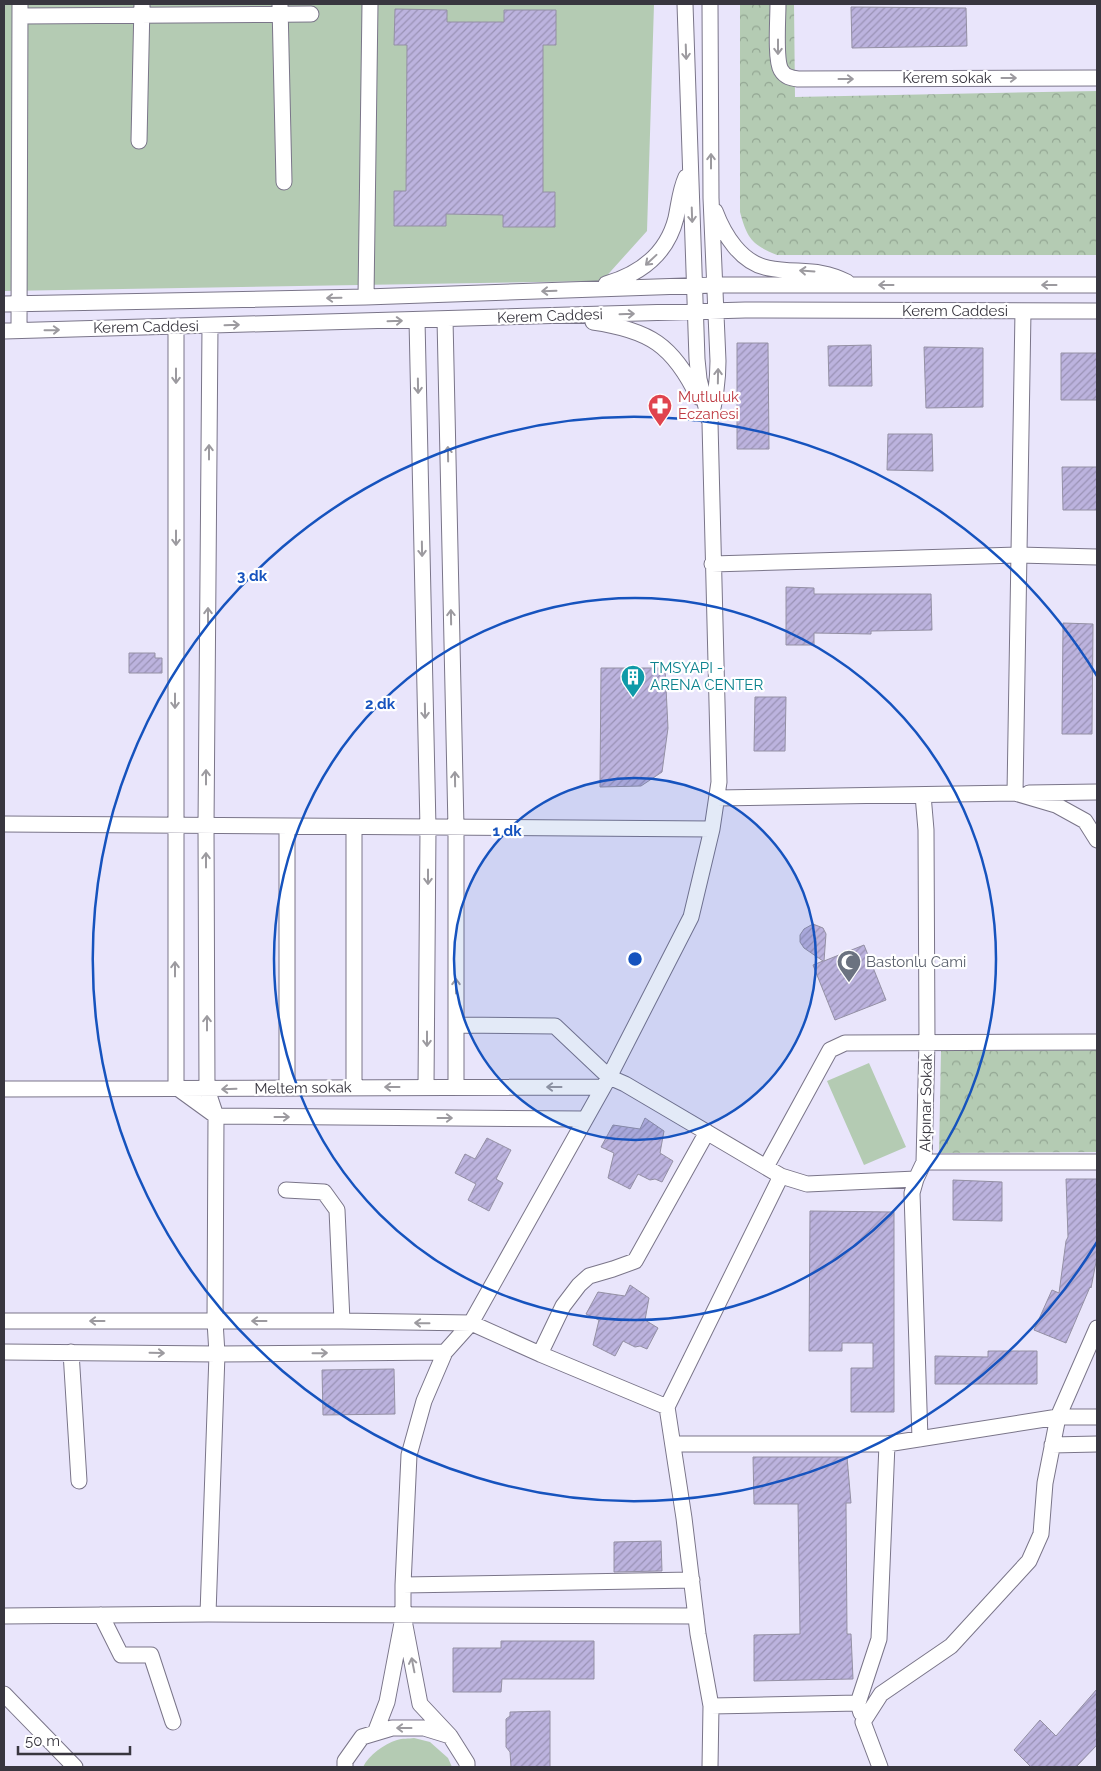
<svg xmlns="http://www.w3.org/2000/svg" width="1101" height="1771" viewBox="0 0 1101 1771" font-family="Raleway,sans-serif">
	<defs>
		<pattern id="park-crowns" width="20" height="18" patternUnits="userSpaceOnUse" patternTransform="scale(1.25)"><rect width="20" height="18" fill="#b4cbb3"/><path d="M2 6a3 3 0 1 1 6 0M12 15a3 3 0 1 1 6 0" fill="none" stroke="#93a693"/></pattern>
		<pattern id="building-hatch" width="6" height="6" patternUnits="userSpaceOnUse" patternTransform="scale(1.25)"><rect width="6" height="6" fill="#bcb3de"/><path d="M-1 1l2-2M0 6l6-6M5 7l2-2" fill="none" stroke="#9a92b5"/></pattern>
	</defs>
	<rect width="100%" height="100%" fill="#e9e5fb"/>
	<path fill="#b4cbb3" d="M4 4H654L647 231 602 281 4 291Z
		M869 1063 906 1147 864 1165 827 1081Z
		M414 1738 430 1742 448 1758 452 1767H363C369 1755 384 1744 397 1740 402 1738 409 1739 414 1738Z"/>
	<path fill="url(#park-crowns)" d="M740 4H794L795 97 1097 91V255H777C752 245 747 238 740 212Z
		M1097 1050V1152L939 1153 941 1051Z"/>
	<path fill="url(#building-hatch)" stroke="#9490a4" d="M851 7 966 8 967 46 852 48Z
		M395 9 447 10V22H504V10H556V45H543V192H555V227H503V215L446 214V226H394V191H406L407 45H394Z
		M737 343H768L769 449H737Z
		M871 345 872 386H829L828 346Z
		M924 347 983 348V407L926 408Z
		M1061 353H1097V400H1061Z
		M888 434H932L933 471 887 470Z
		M1062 467H1097V510H1063Z
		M786 587 814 588V594H931L932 630 871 631V634L814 633V645H786Z
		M1063 623 1093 624 1092 734H1062Z
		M129 653H155V658H162V673H129Z
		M601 668H665L668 728 662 772 641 786 600 787Z
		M755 697H786L785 751H754Z
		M813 924 823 928 826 934 824 961 864 945 886 1000 835 1020 813 965 823 961 804 948 800 942V935L804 929Z
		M645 1118 664 1131 660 1153 673 1161 662 1182 655 1179 650 1180 638 1174 630 1189 608 1178 614 1153 601 1147 613 1125 640 1129Z
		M487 1138 511 1150 496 1179 503 1183 489 1211 468 1200 476 1184 455 1173 465 1154 475 1159Z
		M1066 1179H1097V1257L1091 1288 1090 1287 1066 1343 1034 1330 1052 1290 1059 1293 1066 1241 1068 1237Z
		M953 1180 1002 1182V1221L953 1220Z
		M810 1211 894 1212V1412H851V1368H873V1343H842V1351H809Z
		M630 1285 649 1298 645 1320 658 1328 647 1349 640 1346 635 1347 623 1341 615 1356 593 1345 599 1320 586 1314 598 1292 625 1296Z
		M988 1351H1037V1384H935V1356L988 1357Z
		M394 1369 395 1414 323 1415 322 1370Z
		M753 1457H847L851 1503H846L847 1634H851L853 1679 754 1681V1635L800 1634 798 1504H754Z
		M661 1541 662 1571 614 1572V1542Z
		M501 1641H594V1679H502L501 1692H453V1648H501Z
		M1097 1689V1745L1076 1767H1031L1014 1750 1040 1720 1056 1736Z
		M550 1711V1767H511L510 1752 506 1747V1719L510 1716V1712Z"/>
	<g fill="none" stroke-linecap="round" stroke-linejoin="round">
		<defs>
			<path id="minor" d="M710 4 711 198 718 361C718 382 715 401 710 422
				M778 4C778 18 775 60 781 70 785 77 791 78 798 79L1097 78
				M280 5 284 182
				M20 16 311 14
				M139 141 142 4
				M715 211C724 235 741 263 768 268 797 274 818 267 847 282
				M606 284C640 274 667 254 676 218 679 204 680 190 686 177
				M366 297 370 4
				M4 304 366 297 714 285H1097
				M445 319 456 828V1087
				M417 320 428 828 426 1087
				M593 322C649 330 673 345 698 397
				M210 326 206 826 207 1089 216 1116 584 1119
				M176 327V1087L216 1116 215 1321 217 1354 208 1614
				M19 330 20 4
				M4 331 745 310 1097 311
				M712 564 1018 555 1097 557
				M1015 793 1056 805 1085 821 1097 840
				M1029 793 1097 792
				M717 798 1015 793 1023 311
				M4 824 712 829
				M287 827V1087
				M354 828V1087
				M4 1089 603 1087
				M924 1162H1097
				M766 1167 830 1050 845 1043 1097 1042
				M781 1176 807 1184 916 1179
				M286 1190 324 1192 337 1210 342 1321
				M4 1321H342L471 1323 540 1354 667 1407 781 1176 625 1084 609 1077 555 1026 456 1025
				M4 1352 217 1354 445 1352
				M71 1352 79 1481
				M540 1354 563 1306 579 1285 589 1276 613 1269 635 1261 707 1132
				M667 1407 684 1518 698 1634 711 1706 710 1767
				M920 1439 912 1193 916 1179 924 1162 927 1042 926 830 923 795
				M673 1444H887L1058 1417H1097
				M1052 1445 1097 1444
				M403 1585 692 1580
				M101 1615 121 1655H151L173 1722
				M4 1616 208 1614 696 1616
				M4 1694 75 1767
				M858 1703 879 1639 887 1444
				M711 1706 858 1703 861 1713
				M375 1733 387 1702 402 1623
				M450 1736 420 1704 403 1615V1585L409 1455 424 1401 445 1352 471 1323 609 1077 691 917 712 829 719 782 710 423 699 379 697 359 685 4
				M345 1767V1761L362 1737 392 1728H424L450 1736 467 1763V1767
				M880 1767 863 1722 881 1694 951 1646 1029 1561 1041 1534 1045 1483 1058 1417 1097 1328"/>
		</defs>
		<use href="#minor" stroke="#7a7589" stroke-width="17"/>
		<use href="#minor" stroke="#fff" stroke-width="15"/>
	</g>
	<defs><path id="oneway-shaft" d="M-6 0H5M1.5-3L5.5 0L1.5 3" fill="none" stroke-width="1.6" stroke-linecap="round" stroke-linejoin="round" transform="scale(1.25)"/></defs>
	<g stroke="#9c9a9f">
		<use href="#oneway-shaft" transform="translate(778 47) rotate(90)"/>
		<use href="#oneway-shaft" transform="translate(686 52) rotate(88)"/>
		<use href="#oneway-shaft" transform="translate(1009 78)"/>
		<use href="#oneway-shaft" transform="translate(846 79)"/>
		<use href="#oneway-shaft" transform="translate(711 161) rotate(-90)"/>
		<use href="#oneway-shaft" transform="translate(692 215) rotate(88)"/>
		<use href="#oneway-shaft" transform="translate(651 260) rotate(137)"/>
		<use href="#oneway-shaft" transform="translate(807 271) rotate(-176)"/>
		<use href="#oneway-shaft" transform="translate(886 285) rotate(180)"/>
		<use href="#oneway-shaft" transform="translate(1049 285) rotate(180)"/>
		<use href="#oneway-shaft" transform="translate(549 291) rotate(178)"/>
		<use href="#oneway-shaft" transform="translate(334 298) rotate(179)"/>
		<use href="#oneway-shaft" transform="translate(627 314) rotate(-2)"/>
		<use href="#oneway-shaft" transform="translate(395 321) rotate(-2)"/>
		<use href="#oneway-shaft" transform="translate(232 325) rotate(-2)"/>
		<use href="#oneway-shaft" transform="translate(52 330) rotate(-1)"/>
		<use href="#oneway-shaft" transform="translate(176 376) rotate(90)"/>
		<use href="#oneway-shaft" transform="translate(718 376) rotate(-89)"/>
		<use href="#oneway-shaft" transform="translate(418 386) rotate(89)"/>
		<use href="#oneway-shaft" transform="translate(209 452) rotate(-90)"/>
		<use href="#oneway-shaft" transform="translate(448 454) rotate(-91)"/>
		<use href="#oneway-shaft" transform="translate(176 538) rotate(90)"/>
		<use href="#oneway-shaft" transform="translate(422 549) rotate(89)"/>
		<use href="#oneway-shaft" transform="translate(208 615) rotate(-90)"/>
		<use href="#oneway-shaft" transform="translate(451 617) rotate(-91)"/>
		<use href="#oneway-shaft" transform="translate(175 701) rotate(90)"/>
		<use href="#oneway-shaft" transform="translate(425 711) rotate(89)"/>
		<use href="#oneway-shaft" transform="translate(206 777) rotate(-90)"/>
		<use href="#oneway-shaft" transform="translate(455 779) rotate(-91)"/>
		<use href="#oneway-shaft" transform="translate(206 860) rotate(-90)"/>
		<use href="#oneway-shaft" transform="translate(428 877) rotate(90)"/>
		<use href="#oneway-shaft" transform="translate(175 969) rotate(-90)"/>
		<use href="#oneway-shaft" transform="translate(456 986) rotate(-90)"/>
		<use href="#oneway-shaft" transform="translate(207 1023) rotate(-90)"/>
		<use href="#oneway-shaft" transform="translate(427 1039) rotate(90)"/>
		<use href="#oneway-shaft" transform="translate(392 1087) rotate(180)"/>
		<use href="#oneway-shaft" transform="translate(554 1087) rotate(180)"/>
		<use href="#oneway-shaft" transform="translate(229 1089) rotate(178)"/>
		<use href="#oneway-shaft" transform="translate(282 1117)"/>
		<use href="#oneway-shaft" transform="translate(445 1118)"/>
		<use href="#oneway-shaft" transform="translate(97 1321) rotate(180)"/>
		<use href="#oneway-shaft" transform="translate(259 1321) rotate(180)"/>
		<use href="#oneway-shaft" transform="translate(422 1323) rotate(-179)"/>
		<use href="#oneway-shaft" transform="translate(157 1353) rotate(1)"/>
		<use href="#oneway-shaft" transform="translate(320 1353) rotate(-1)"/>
		<use href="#oneway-shaft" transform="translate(413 1665) rotate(-101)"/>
		<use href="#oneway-shaft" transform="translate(404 1728) rotate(180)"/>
	</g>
	<circle cx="635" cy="959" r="181" fill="#1653be" fill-opacity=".12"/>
	<g fill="none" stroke="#1653be" stroke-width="2.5">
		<circle cx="635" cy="959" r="181"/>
		<circle cx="635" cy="959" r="361"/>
		<path d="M1097 1242A542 542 0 1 1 1097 676"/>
	</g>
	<defs>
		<symbol id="pharmacy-pin" viewBox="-11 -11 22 30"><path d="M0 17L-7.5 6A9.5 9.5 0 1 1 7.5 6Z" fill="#e0444e" stroke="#fff"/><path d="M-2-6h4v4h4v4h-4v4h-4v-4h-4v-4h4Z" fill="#fff"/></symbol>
		<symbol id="building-pin" viewBox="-11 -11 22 30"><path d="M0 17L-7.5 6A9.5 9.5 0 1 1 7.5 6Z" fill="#0f9aa8" stroke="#fff"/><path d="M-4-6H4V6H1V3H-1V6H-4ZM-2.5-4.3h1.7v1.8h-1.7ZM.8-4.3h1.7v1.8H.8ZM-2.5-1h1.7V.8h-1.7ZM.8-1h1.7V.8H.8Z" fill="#fff"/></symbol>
		<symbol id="mosque-pin" viewBox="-11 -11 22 30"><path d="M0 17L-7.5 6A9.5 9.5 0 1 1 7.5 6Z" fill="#6b7280" stroke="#fff"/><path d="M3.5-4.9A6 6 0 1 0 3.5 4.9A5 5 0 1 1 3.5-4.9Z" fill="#fff"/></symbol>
	</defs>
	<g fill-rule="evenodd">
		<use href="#pharmacy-pin" x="646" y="392" width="28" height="38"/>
		<use href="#building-pin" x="619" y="663" width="28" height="38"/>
		<use href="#mosque-pin" x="835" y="948" width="28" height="38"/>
	</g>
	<g text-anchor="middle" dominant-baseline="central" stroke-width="4.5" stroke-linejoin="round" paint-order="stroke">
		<g font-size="15" fill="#38363f" stroke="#fff">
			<text x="947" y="78">Kerem sokak</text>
			<text x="955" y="311">Kerem Caddesi</text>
			<text transform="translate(550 316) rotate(-2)">Kerem Caddesi</text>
			<text transform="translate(146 327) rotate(-1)">Kerem Caddesi</text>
			<text transform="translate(303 1088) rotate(-1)">Meltem sokak</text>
			<text transform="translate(926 1103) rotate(-89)">Akpınar Sokak</text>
		</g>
		<g font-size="15" fill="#be3a42" stroke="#fff" text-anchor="start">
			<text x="678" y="397">Mutluluk<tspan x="678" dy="17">Eczanesi</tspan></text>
		</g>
		<g font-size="15" fill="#0d838f" stroke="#fff" text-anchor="start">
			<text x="650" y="668">TMSYAPI -<tspan x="650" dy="17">ARENA CENTER</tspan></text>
		</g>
		<g font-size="15" fill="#5b616d" stroke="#fff" text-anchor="start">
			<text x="866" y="962">Bastonlu Cami</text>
		</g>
	</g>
	<circle cx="635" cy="959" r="8" fill="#1653be" stroke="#fff" stroke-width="2.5"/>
	<g font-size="15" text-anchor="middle" font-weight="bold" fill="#1653be" stroke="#fff" stroke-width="4.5" stroke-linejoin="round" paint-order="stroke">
		<text x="252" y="581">3 dk</text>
		<text x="380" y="709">2 dk</text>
		<text x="507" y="836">1 dk</text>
	</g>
	<rect width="1101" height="1771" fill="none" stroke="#38363f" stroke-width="10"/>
	<path d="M18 1746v8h112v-8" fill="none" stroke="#38363f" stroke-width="2.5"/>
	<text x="25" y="1746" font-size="15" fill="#38363f" stroke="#ffffff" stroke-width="4" paint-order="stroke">50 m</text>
</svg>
